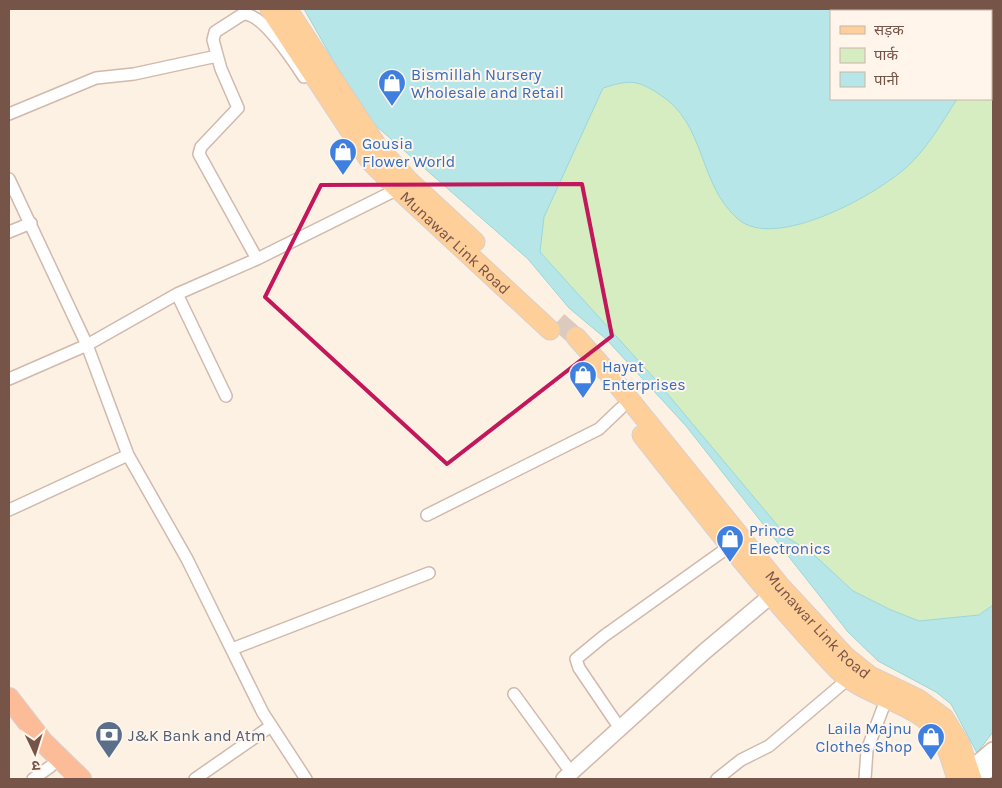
<svg xmlns="http://www.w3.org/2000/svg" width="1002" height="788" viewBox="0 0 1002 788" font-family="Karla,'Noto Sans Devanagari',sans-serif">
	<rect width="100%" height="100%" fill="#fdf1e4"/>
	<path fill="#d6ecc1" fill-rule="evenodd" d="M304 9H993V732L977 753 951 704 936 692 878 661 848 632 686 426 606 339 569 308 528 259 375 125 337 67ZM831 11H991V99H831Z"/>
	<path fill="#b7e6e8" stroke="#9cd7da" d="M304 9H993V34L991 39V11H831V99H957C943 121 929 145 911 163 881 193 775 252 738 219 697 183 707 124 659 94 636 79 629 80 603 88L544 217 540 252 655 379 788 538 812 553 853 591 891 610 919 621 979 615 993 605V732L977 753 951 704 936 692 878 661 848 632 686 426 606 339 569 308 528 259 375 125 337 67Z"/>
	<g fill="none" stroke-linecap="round" stroke-linejoin="round">
		<path stroke="#dccabd" stroke-width="19" stroke-dasharray="19 9" stroke-linecap="butt" d="M558 321 576 337"/>
		<defs>
			<path id="minor" d="M9 114 96 78 134 74 217 56
				M9 179 87 345 128 455 187 559 263 713 306 779
				M9 232 31 223
				M257 259 199 154 201 147 238 108 221 69 213 40 215 32 243 14C263 13 294 62 304 77
				M177 294 226 396
				M9 379 87 345 177 294 257 259 402 187
				M9 510 128 455
				M427 515 599 429 621 408
				M232 649 429 573
				M514 694 570 771
				M619 727 579 668 576 659 604 636 730 546
				M33 779 51 766
				M195 779 271 726
				M717 779 741 760 769 746 848 679
				M865 779 867 750 886 700"/>
			<path id="tertiary" d="M961 777 993 750
				M564 779 704 652 780 588
				M977 779 993 766"/>
			<g id="primary">
				<path id="s1" d="M270 9 370 161 398 189 550 330"/>
				<path d="M287 9 377 146 410 182 475 242"/>
				<path id="s2" d="M576 337 608 373 781 587 845 656 870 676 918 699 944 718 960 744 972 779"/>
				<path d="M642 435C705 515 767 595 837 669 866 698 915 701 939 733 948 746 952 764 957 779"/>
			</g>
			<path id="trunk" d="M9 698 43 742 81 779"/>
		</defs>
		<use href="#minor" stroke="#d1b9ac" stroke-width="14"/>
		<use href="#tertiary" stroke="#d1b9ac" stroke-width="18"/>
		<use href="#primary" stroke="#d9cfcc" stroke-width="21"/>
		<use href="#trunk" stroke="#d9cfcc" stroke-width="22"/>
		<use href="#minor" stroke="#fff" stroke-width="11"/>
		<use href="#tertiary" stroke="#fff" stroke-width="15"/>
		<use href="#primary" stroke="#ffcf99" stroke-width="19"/>
		<use href="#trunk" stroke="#fdbc98" stroke-width="20"/>
	</g>
	<path fill="none" stroke="#c2185b" stroke-width="4" stroke-linejoin="round" d="M582 184 612 336 447 464 265 297 321 185Z"/>
	<defs>
		<symbol id="shop-pin" viewBox="-11 -11 22 30"><path d="M0 17L-7.5 6A9.5 9.5 0 1 1 7.5 6Z" fill="#3f7fe0" stroke="#fff5eb"/><path d="M-5-2.5h2.3a2.7 3.5 0 0 1 5.4 0H5L5.5 6h-11ZM-1.5-2.5h3a1.5 2.3 0 0 0-3 0Z" fill="#fff"/></symbol>
		<symbol id="bank-pin" viewBox="-11 -11 22 30"><path d="M0 17L-7.5 6A9.5 9.5 0 1 1 7.5 6Z" fill="#5c6f8a" stroke="#fff5eb"/><path d="M-6-4H6V4H-6ZM0-2.3a2.3 2.3 0 1 0 0 4.6a2.3 2.3 0 1 0 0-4.6Z" fill="#fff"/></symbol>
	</defs>
	<g fill-rule="evenodd">
		<use href="#shop-pin" x="376" y="67" width="32" height="43"/>
		<use href="#shop-pin" x="327" y="136" width="32" height="43"/>
		<use href="#shop-pin" x="567" y="359" width="32" height="43"/>
		<use href="#shop-pin" x="714" y="523" width="32" height="43"/>
		<use href="#bank-pin" x="93" y="719" width="32" height="43"/>
		<use href="#shop-pin" x="915" y="721" width="32" height="43"/>
	</g>
	<g text-anchor="middle" dominant-baseline="central" stroke-width="4" stroke-linejoin="round" paint-order="stroke">
		<g font-size="16" fill="#366cbe" stroke="#fff5eb" text-anchor="start">
			<text x="411" y="74">Bismillah Nursery<tspan x="411" dy="18">Wholesale and Retail</tspan></text>
			<text x="362" y="143">Gousia<tspan x="362" dy="18">Flower World</tspan></text>
			<text x="602" y="366">Hayat<tspan x="602" dy="18">Enterprises</tspan></text>
			<text x="749" y="530">Prince<tspan x="749" dy="18">Electronics</tspan></text>
			<text x="912" y="728" text-anchor="end">Laila Majnu<tspan x="912" dy="18">Clothes Shop</tspan></text>
		</g>
		<g font-size="16" fill="#775448" stroke="#fff5eb">
			<text stroke="none"><textPath href="#s1" startOffset="300">Munawar Link Road</textPath></text>
			<text stroke="none"><textPath href="#s2" startOffset="376">Munawar Link Road</textPath></text>
		</g>
		<g font-size="16" fill="#4e5e75" stroke="#fff5eb" text-anchor="start">
			<text x="128" y="735">J&amp;K Bank and Atm</text>
		</g>
	</g>
	<rect width="1002" height="788" fill="none" stroke="#775448" stroke-width="20"/>
	<rect x="830" y="10" width="162" height="90" fill="#fff5eb" stroke="#c9b5aa"/>
	<rect x="840" y="26" width="25" height="8" fill="#ffcf99" stroke="#c9b5aa"/>
	<text x="874" y="35" font-size="15" fill="#775448">सड़क</text>
	<rect x="840" y="48" width="25" height="15" fill="#d6ecc1" stroke="#c9b5aa"/>
	<text x="874" y="60" font-size="15" fill="#775448">पार्क</text>
	<rect x="840" y="72" width="25" height="15" fill="#b7e6e8" stroke="#c9b5aa"/>
	<text x="874" y="85" font-size="15" fill="#775448">पानी</text>
	<g transform="translate(35 753) rotate(176)" stroke="#fff5eb" stroke-width="4" paint-order="stroke">
	<path d="M0-4L9 19L0 12L-9 19Z" fill="#775448"/>
	<text y="-8" font-size="14" font-weight="bold" text-anchor="middle" fill="#775448">उ</text>
	</g>
</svg>
